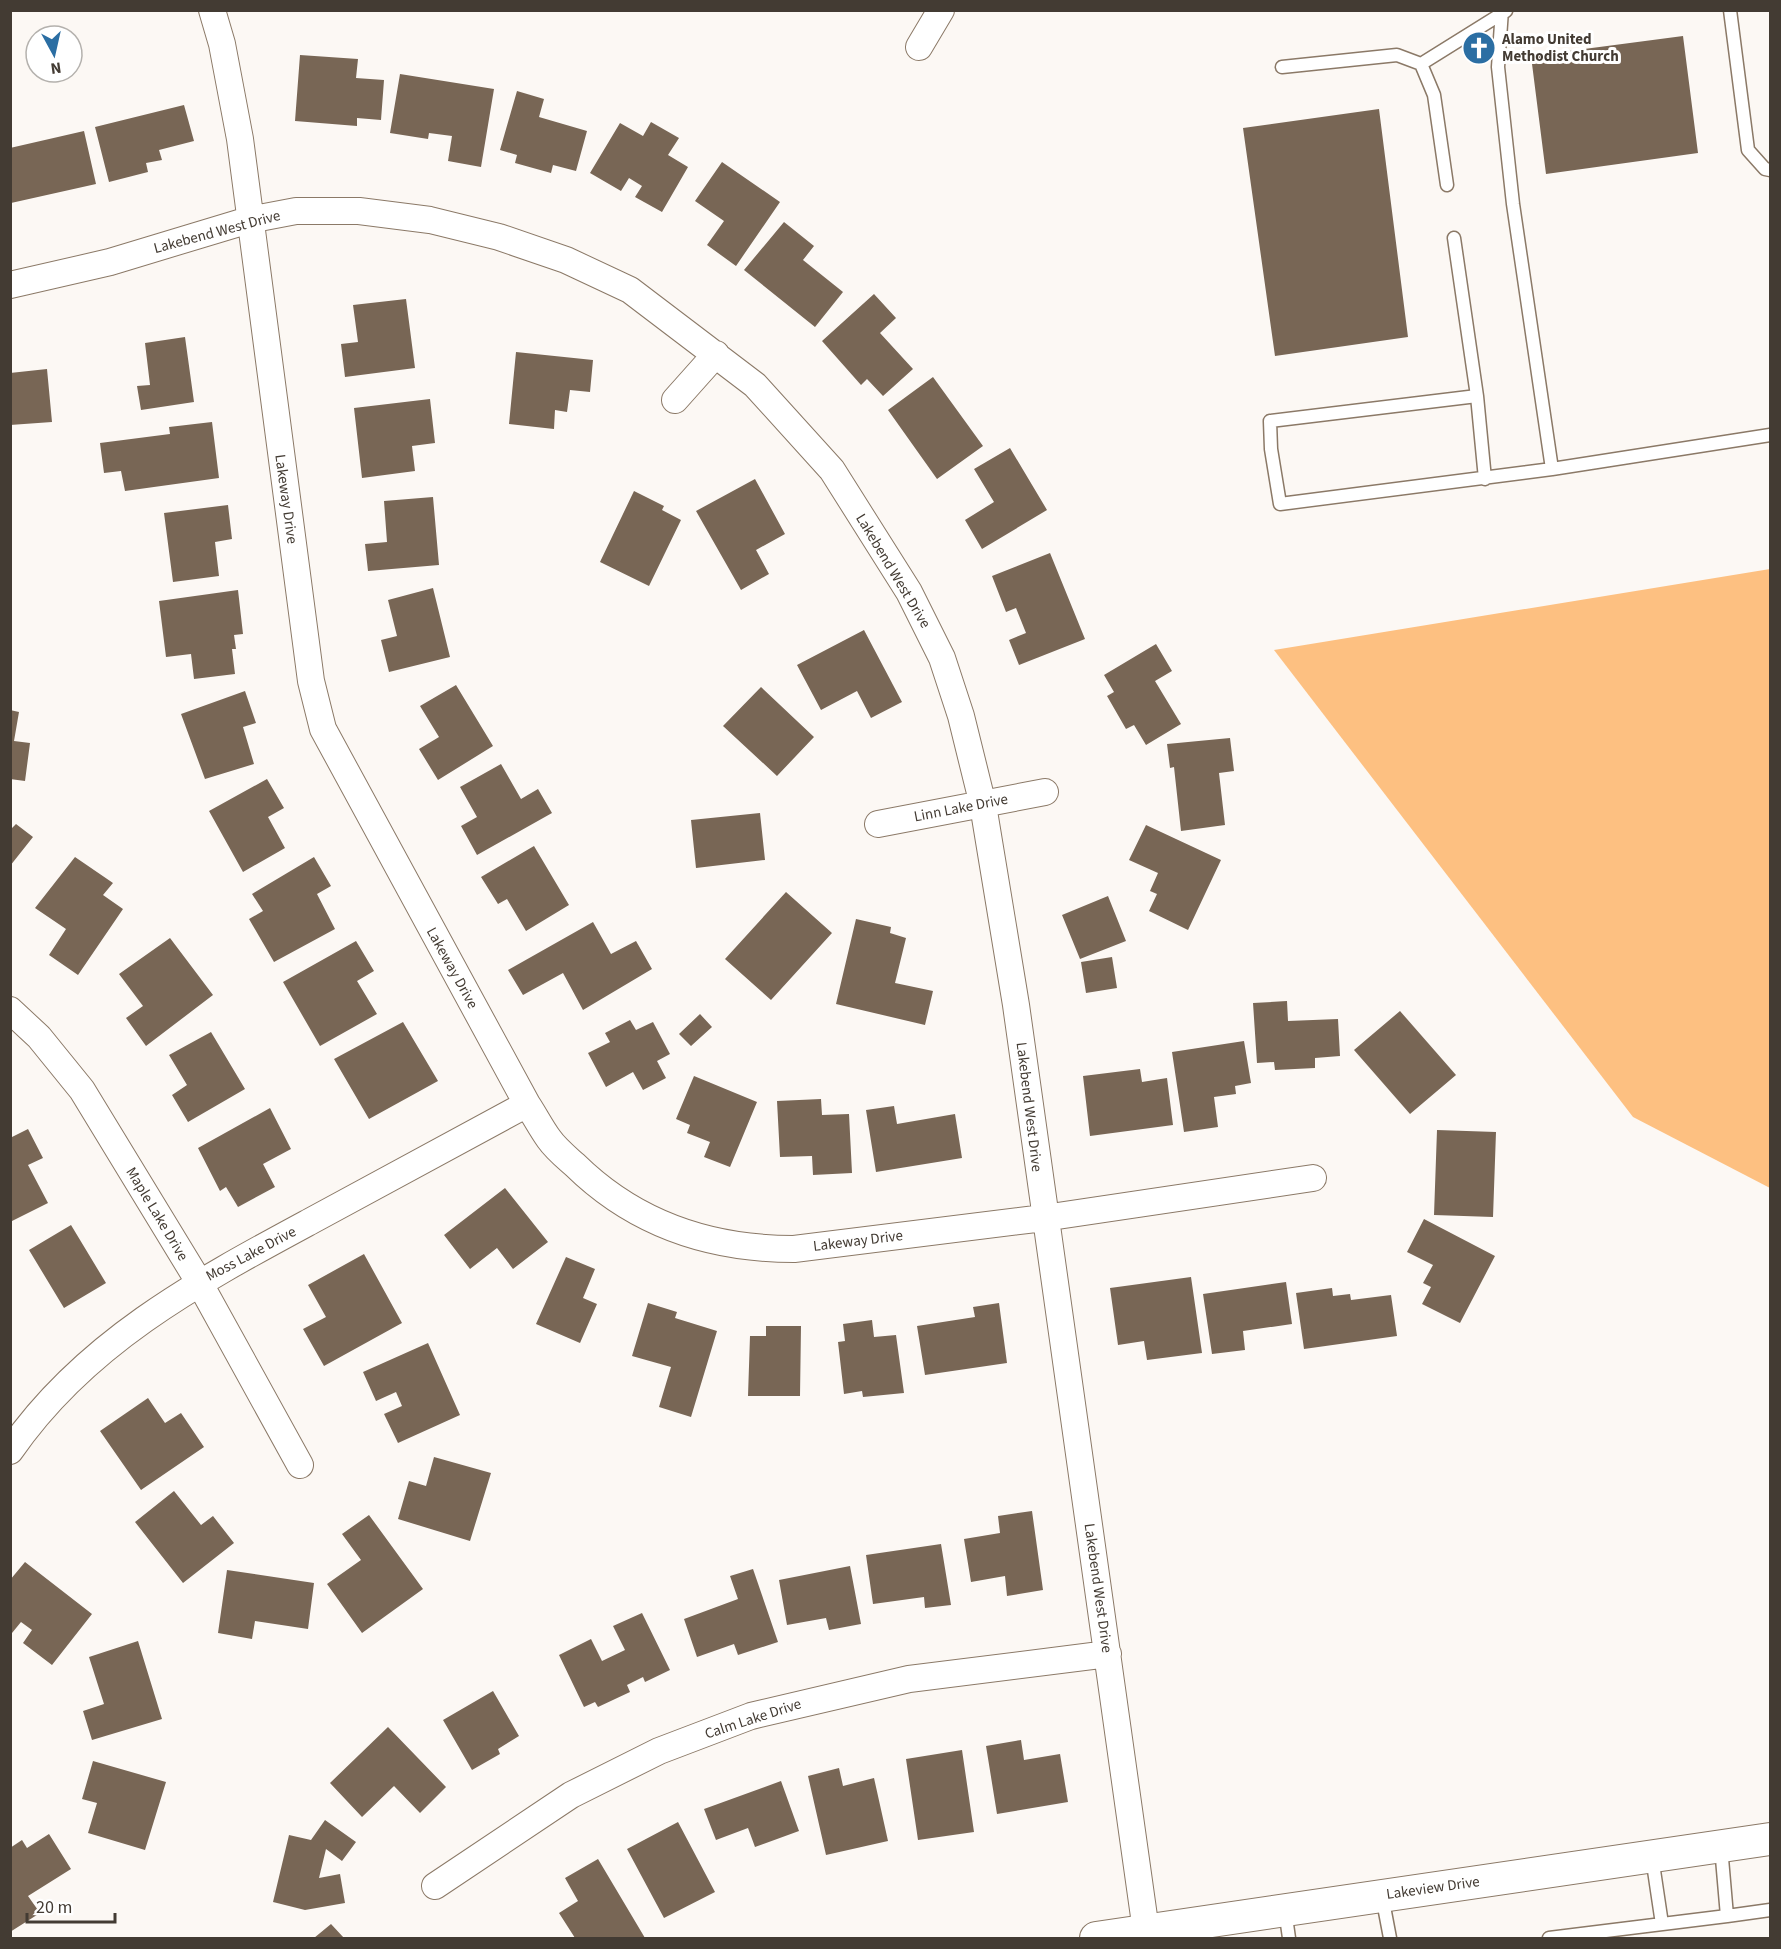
<svg xmlns="http://www.w3.org/2000/svg" width="1781" height="1949" viewBox="0 0 1781 1949" font-family="'Source Sans 3',sans-serif">
	<rect width="100%" height="100%" fill="#fcf8f4"/>
	<path fill="#fdc081" d="M1770 569V1188L1633 1117 1274 650Z"/>
	<path fill="#786655" d="M1683 36 1698 153 1546 174 1531 56Z
		M300 55 358 59 356 78 384 80 381 120 357 118V126L295 121Z
		M400 74 494 89 481 167 448 161 452 136 429 133 428 139 390 133Z
		M517 91 544 99 539 117 587 131 576 171 553 165 551 173 515 163 517 155 500 150Z
		M184 105 194 141 159 150 162 160 146 163 148 172 109 182 95 127Z
		M1379 109 1408 337 1275 356 1243 128Z
		M651 122 679 138 668 155 688 167 662 212 635 197 642 186 629 178 621 191 590 173 620 123 643 136Z
		M84 131 96 184 11 203 10 148Z
		M722 162 780 202 736 266 707 245 724 221 695 201Z
		M784 222 814 246 803 260 843 292 815 327 744 270Z
		M874 294 896 318 880 333 913 369 883 396 867 379 861 385 822 341Z
		M406 299 415 368 345 377 341 344 358 342 353 305Z
		M185 337 194 402 141 410 137 386 150 385 145 343Z
		M516 352 593 360 590 392 570 390 567 412 555 410 554 429 509 424Z
		M47 369 52 422 10 425V373Z
		M933 377 983 446 937 479 888 410Z
		M430 399 435 443 412 446 415 471 362 478 354 408Z
		M212 422 219 478 125 491 121 471 104 473 100 443 170 434 169 427Z
		M1010 448 1047 510 982 549 965 520 994 502 974 469Z
		M755 479 785 534 756 550 769 574 741 590 696 511Z
		M634 491 664 506 662 510 681 520 649 586 600 562Z
		M433 497 439 565 368 571 365 544 387 542 384 501Z
		M228 505 232 539 215 542 219 576 173 582 164 513Z
		M1050 553 1085 639 1019 665 1009 640 1026 633 1016 608 1006 612 992 576Z
		M433 588 450 657 389 672 381 640 397 636 388 600Z
		M238 590 243 634 234 635 236 649H232L235 674 194 679 191 654 166 657 159 601Z
		M864 630 902 702 871 718 857 691 821 710 797 665Z
		M1156 644 1172 671 1155 681 1181 724 1146 745 1134 725 1126 729 1107 696 1114 692 1104 675Z
		M456 685 493 746 438 780 419 749 439 737 420 706Z
		M761 687 814 737 777 776 723 726Z
		M245 691 256 723 243 727 254 764 205 779 181 714Z
		M10 710 19 712 14 741 30 743 25 781 10 779Z
		M1230 738 1234 771 1219 773 1225 825 1181 831 1174 767 1170 768 1167 744Z
		M501 764 521 799 538 789 552 813 477 855 461 826 477 817 460 787Z
		M267 779 284 808 268 817 285 848 243 872 209 811Z
		M760 813 765 860 696 868 691 820Z
		M16 824 33 837 10 866V830Z
		M1146 825 1221 860 1188 930 1149 911 1157 894 1150 891 1158 873 1129 860Z
		M534 846 569 905 526 931 507 899 498 904 481 877Z
		M75 857 113 883 103 895 123 909 78 975 49 955 66 929 35 908Z
		M314 857 331 886 317 894 335 929 274 962 249 919 263 911 252 894Z
		M786 892 832 933 771 1000 725 959Z
		M1108 896 1126 941 1080 959 1062 915Z
		M856 919 891 927 890 933 906 938 895 983 933 991 925 1025 836 1004Z
		M593 922 611 954 636 941 652 969 583 1010 563 973 523 995 508 970Z
		M170 938 213 995 146 1046 126 1018 143 1006 119 974Z
		M356 941 374 971 357 981 377 1014 320 1046 283 982Z
		M1112 957 1117 988 1086 993 1081 962Z
		M1287 1001 1288 1021 1338 1019 1340 1056 1315 1058V1068L1275 1070 1274 1062 1257 1063 1253 1003Z
		M1400 1011 1456 1075 1410 1114 1354 1050Z
		M700 1014 712 1027 691 1046 679 1034Z
		M630 1020 636 1030 653 1022 670 1054 657 1061 666 1078 643 1090 633 1072 606 1087 588 1053 610 1042 605 1033Z
		M403 1022 438 1081 369 1119 334 1059Z
		M211 1032 245 1089 188 1122 172 1095 187 1085 169 1055Z
		M1244 1041 1251 1083 1235 1086 1236 1094 1214 1097 1218 1127 1184 1132 1172 1052Z
		M1140 1069 1142 1082 1167 1078 1173 1125 1090 1136 1083 1076Z
		M694 1076 757 1102 730 1167 704 1157 710 1142 687 1133 690 1125 676 1119Z
		M821 1099 822 1115 849 1114 852 1173 813 1175 812 1156 780 1157 777 1101Z
		M894 1106 897 1124 955 1114 962 1158 876 1172 866 1110Z
		M270 1108 291 1149 263 1164 275 1187 238 1207 226 1187 220 1191 198 1148Z
		M28 1129 43 1158 28 1165 48 1203 10 1222V1138Z
		M1437 1130 1496 1132 1493 1217 1434 1215Z
		M505 1188 548 1242 513 1269 497 1248 470 1269 444 1235Z
		M1424 1219 1495 1256 1460 1323 1422 1304 1431 1287 1423 1283 1433 1265 1407 1252Z
		M71 1225 106 1283 64 1308 29 1250Z
		M364 1254 402 1323 324 1366 303 1329 326 1317 308 1285Z
		M566 1257 595 1269 583 1298 597 1304 580 1343 536 1324Z
		M1191 1277 1202 1353 1147 1360 1144 1341 1118 1345 1110 1288Z
		M1286 1282 1292 1324 1243 1331 1245 1350 1212 1354 1203 1294Z
		M1332 1288 1333 1296 1350 1294 1351 1300 1391 1295 1397 1336 1304 1349 1296 1293Z
		M648 1303 677 1312 675 1318 717 1331 691 1417 659 1407 671 1367 632 1356Z
		M999 1303 1007 1363 925 1375 917 1326 975 1317 973 1307Z
		M872 1320 874 1337 896 1335 904 1393 863 1397 862 1391 844 1394 838 1342 845 1341 843 1324Z
		M766 1326H801L800 1396H748L750 1336H766Z
		M428 1343 460 1415 398 1443 384 1414 402 1406 396 1392 376 1401 363 1372Z
		M148 1398 165 1423 181 1413 204 1447 141 1490 100 1431Z
		M434 1457 491 1473 470 1541 398 1519 409 1481 426 1486Z
		M174 1491 201 1525 213 1516 234 1543 183 1583 135 1522Z
		M1032 1511 1043 1590 1007 1596 1005 1576 971 1582 964 1539 1000 1533 998 1516Z
		M369 1515 423 1589 362 1633 327 1584 361 1560 342 1534Z
		M941 1544 951 1605 925 1608 924 1597 873 1604 866 1555Z
		M25 1562 92 1614 52 1665 23 1643 32 1630 21 1622 12 1633 10 1632V1580Z
		M850 1566 861 1624 829 1630 826 1618 787 1625 779 1580Z
		M753 1569 778 1642 738 1655 734 1644 697 1657 684 1619 738 1599 730 1576Z
		M227 1570 314 1583 308 1629 255 1621 252 1639 218 1633Z
		M642 1613 670 1670 645 1682 643 1677 627 1685 630 1692 598 1707 595 1702 584 1707 559 1655 591 1639 602 1661 625 1650 613 1626Z
		M138 1641 162 1719 92 1740 83 1711 104 1704 89 1657Z
		M493 1691 519 1736 498 1749 500 1754 472 1770 443 1720Z
		M388 1727 446 1787 420 1813 394 1786 362 1817 330 1783Z
		M1021 1740 1024 1760 1060 1754 1068 1802 997 1814 986 1746Z
		M962 1750 974 1832 918 1840 906 1759Z
		M93 1761 166 1782 145 1850 88 1833 97 1803 82 1799Z
		M839 1768 843 1786 874 1778 888 1841 826 1855 808 1776Z
		M781 1781 799 1831 755 1847 748 1828 716 1840 704 1809Z
		M325 1820 356 1842 342 1861 326 1849 319 1878 340 1874 345 1903 305 1910 273 1902 289 1835 311 1840Z
		M678 1822 715 1892 664 1918 627 1849Z
		M49 1834 71 1869 28 1896 40 1913 10 1932V1848L22 1840 27 1848Z
		M598 1859 645 1938H575L559 1913 578 1901 565 1878Z
		M331 1924 344 1938H314Z"/>
	<g fill="none" stroke-linecap="round" stroke-linejoin="round">
		<defs>
			<path id="service" d="M1730 10 1748 150 1765 169 1770 170
				M1421 64 1506 11
				M1282 67 1397 55 1421 64 1434 95 1447 185
				M1454 238 1477 396 1270 421 1271 449 1280 504 1552 469 1513 204 1498 67 1502 10
				M1477 396 1485 479
				M1552 469 1770 435
				M1721 1847 1727 1916 1770 1910
				M1652 1857 1662 1924
				M1382 1896 1390 1938
				M1285 1910 1289 1938
				M1549 1938 1727 1916"/>
			<path id="minor" d="M212 10 222 44 240 139 311 681 323 729 527 1104C535 1116 541 1128 549 1139 556 1149 566 1157 575 1165 635 1224 711 1249 794 1249L1044 1218 1313 1178
				M919 47 941 10
				M10 285 110 262 249 220 296 211H359L430 220 499 237 566 260 630 290 755 385 832 470 909 592 942 658 961 716 983 805 1016 1005 1147 1938
				M675 400 716 354
				M878 824 1045 792
				M10 1010 39 1037 82 1090 199 1282 300 1465
				M10 1451C85 1342 198 1282 311 1221 383 1182 455 1143 527 1104
				M435 1886 571 1795 659 1751 751 1716 909 1679 1108 1654"/>
			<path id="tertiary" d="M1096 1938 1770 1839"/>
		</defs>
		<use href="#service" stroke="#8b7967" stroke-width="15"/>
		<use href="#minor" stroke="#8b7967" stroke-width="28"/>
		<use href="#tertiary" stroke="#8b7967" stroke-width="34"/>
		<use href="#service" stroke="#fff" stroke-width="12"/>
		<use href="#minor" stroke="#fff" stroke-width="26"/>
		<use href="#tertiary" stroke="#fff" stroke-width="32"/>
	</g>
	<defs>
		<symbol id="church-disc" viewBox="-11 -11 22 22"><circle r="9.5" fill="#2b6ea3" stroke="#fff"/><path d="M-1.2-6h2.4v3.5h3.3v2.4h-3.3V6h-2.4V-.1h-3.3v-2.4h3.3Z" fill="#fff"/></symbol>
	</defs>
	<g fill-rule="evenodd">
		<use href="#church-disc" x="1460" y="29" width="38" height="38"/>
	</g>
	<g text-anchor="middle" dominant-baseline="central" stroke-width="6" stroke-linejoin="round" paint-order="stroke">
		<g font-size="15" font-weight="bold" fill="#433b33" stroke="#fff" text-anchor="start">
			<text x="1502" y="39">Alamo United<tspan x="1502" dy="17">Methodist Church</tspan></text>
		</g>
		<g font-size="15" fill="#433b33" stroke="#fff">
			<text transform="translate(217 232) rotate(-15)">Lakebend West Drive</text>
			<text transform="translate(286 499) rotate(82)">Lakeway Drive</text>
			<text transform="translate(893 571) rotate(59)">Lakebend West Drive</text>
			<text transform="translate(961 808) rotate(-11)">Linn Lake Drive</text>
			<text transform="translate(452 968) rotate(61)">Lakeway Drive</text>
			<text transform="translate(1029 1107) rotate(83)">Lakebend West Drive</text>
			<text transform="translate(157 1214) rotate(59)">Maple Lake Drive</text>
			<text transform="translate(858 1241) rotate(-7)">Lakeway Drive</text>
			<text transform="translate(251 1254) rotate(-28)">Moss Lake Drive</text>
			<text transform="translate(1098 1588) rotate(82)">Lakebend West Drive</text>
			<text transform="translate(753 1719) rotate(-18)">Calm Lake Drive</text>
			<text transform="translate(1433 1888) rotate(-8)">Lakeview Drive</text>
		</g>
	</g>
	<rect width="1781" height="1949" fill="none" stroke="#433b33" stroke-width="24"/>
	<g transform="translate(54 54) rotate(172)"><circle r="28" fill="#ffffff" stroke="#b4b1ad" stroke-width="1.5"/>
	<path d="M0-4.5L10 22L0 15L-10 22Z" fill="#2b6ea3"/>
	<text y="-9" font-size="16" font-weight="bold" text-anchor="middle" fill="#433b33">N</text>
	</g>
	<path d="M27 1913v9h88v-9" fill="none" stroke="#433b33" stroke-width="3"/>
	<text x="36" y="1913" font-size="18" fill="#433b33" stroke="#ffffff" stroke-width="4.5" paint-order="stroke">20 m</text>
</svg>
